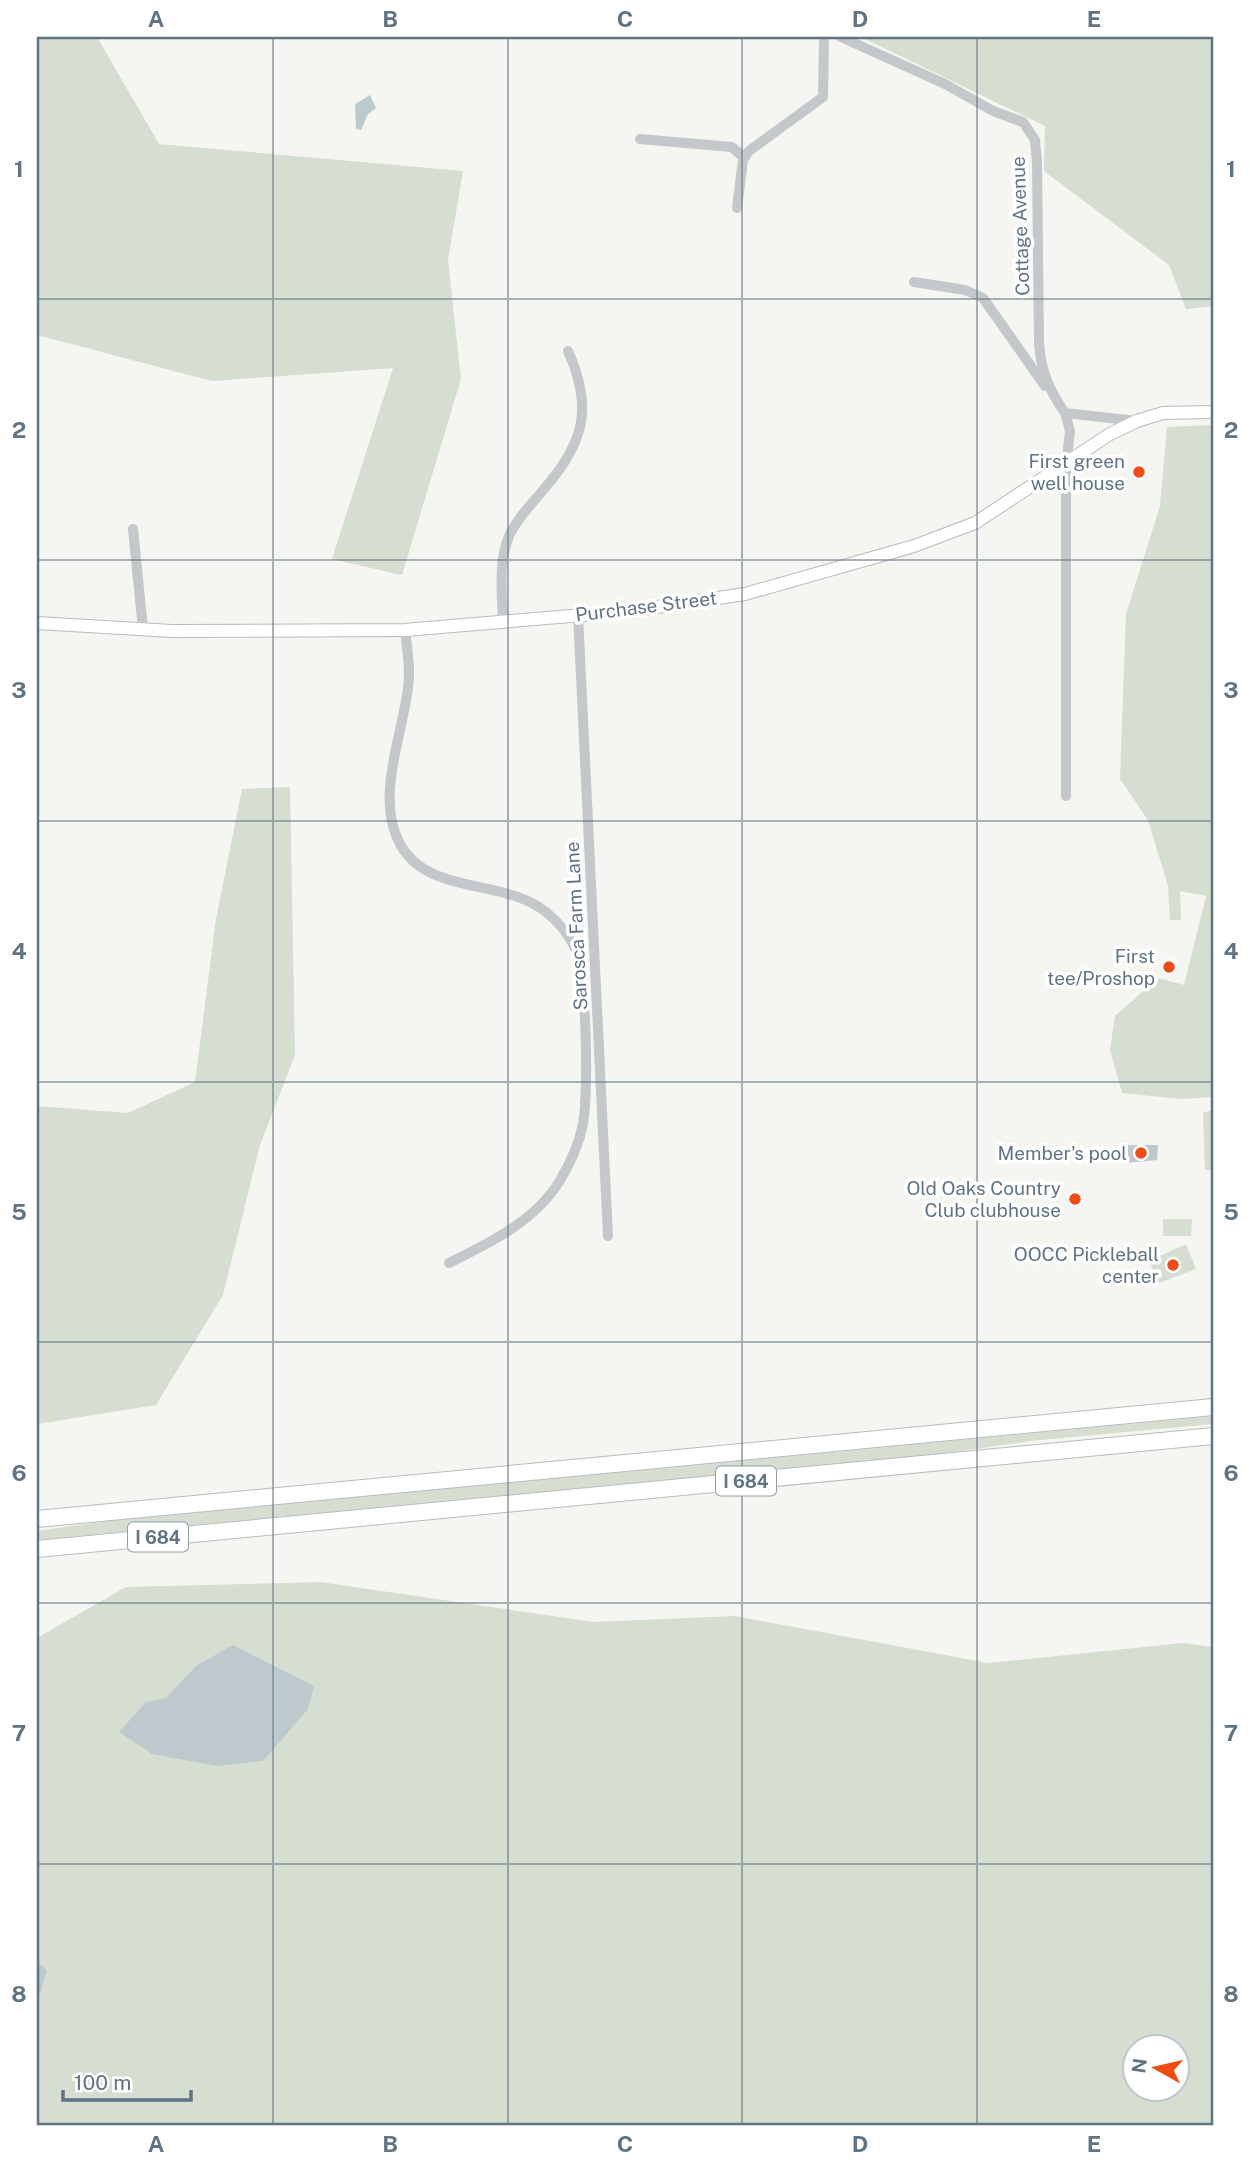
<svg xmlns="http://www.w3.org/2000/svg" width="1250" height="2163" viewBox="0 0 1250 2163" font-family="'Public Sans',sans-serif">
	<rect width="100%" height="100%" fill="#f5f5f1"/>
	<path fill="#d6ddd1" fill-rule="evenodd" d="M37 37H97L159 144 463 171 448 260 461 379 402 575 332 559 393 368 212 381 37 335Z
		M861 37H1213V306L1186 309 1169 265 1044 171 1045 126Z
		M1213 425V1097L1180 1099 1122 1093 1110 1050 1115 1016 1158 978 1184 985 1206 896 1180 891 1181 920H1170L1168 886 1148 820 1120 779 1126 614 1160 506 1167 427Z
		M290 787 295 1055 260 1145 223 1295 156 1405 37 1424V1106L128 1113 195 1082 216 919 242 789Z
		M1213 1110V1170H1205L1203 1113Z
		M1163 1219H1192L1191 1236H1163Z
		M1186 1244 1196 1269 1159 1283 1149 1261Z
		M1213 1416V1424L1030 1441 940 1454 37 1540V1531L115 1520Z
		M320 1582 593 1622 735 1616 988 1663 1183 1643 1213 1647V2126H37V1638L126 1587ZM1134 2048H1176V2090H1134Z"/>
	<path fill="#bec9ce" d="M370 95 376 108 368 114 361 130 356 129 355 104Z
		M1125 1145H1158L1157 1160 1125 1163Z
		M233 1645 314 1686 308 1709 263 1761 217 1766 152 1754 119 1732 146 1702 166 1698 196 1666Z
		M37 1961 47 1970 37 2005Z"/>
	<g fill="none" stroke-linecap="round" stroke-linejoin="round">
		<defs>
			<path id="major" d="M37 623 172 631 405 630 630 611 745 594 914 546 975 523 1110 434 1137 421 1163 413 1213 412"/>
			<path id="highway" d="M37 1519 1213 1407
				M37 1549 1213 1436"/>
		</defs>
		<use href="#major" stroke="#b7bbbf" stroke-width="14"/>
		<use href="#highway" stroke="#b8bbbe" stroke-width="18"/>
		<path stroke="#c4c8cb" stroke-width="10" d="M841 37 945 84 993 111 1023 122 1035 140 1037 162 1039 343C1041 371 1049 390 1065 413L1137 421
			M640 139 732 147 744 158
			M737 208 743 160 749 151 823 97 824 37
			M914 282 965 290 983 298 1045 386
			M1065 413 1070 431 1066 466V796
			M133 529 143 629
			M578 615 608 1236
			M503 621C502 593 498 563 509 536 517 518 532 504 544 489 585 442 593 407 568 351
			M405 630C407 649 411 669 408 688 402 737 375 798 400 844 428 896 505 878 546 912 556 920 567 933 573 944 588 972 588 1090 583 1124 579 1145 570 1164 559 1182 534 1222 489 1243 449 1263"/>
		<use href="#major" stroke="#fff" stroke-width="12"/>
		<use href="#highway" stroke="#fff" stroke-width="16"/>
	</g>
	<path fill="none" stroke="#617485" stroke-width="2" stroke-opacity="0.55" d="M273 37V2126M508 37V2126M742 37V2126M977 37V2126M37 299H1213M37 560H1213M37 821H1213M37 1082H1213M37 1342H1213M37 1603H1213M37 1864H1213"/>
	<g fill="#f24b14" stroke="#fff" stroke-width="2.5">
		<circle cx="1139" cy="472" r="7"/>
		<circle cx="1169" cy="967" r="7"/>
		<circle cx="1141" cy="1153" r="7"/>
		<circle cx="1075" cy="1199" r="7"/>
		<circle cx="1173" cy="1265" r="7"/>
	</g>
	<g text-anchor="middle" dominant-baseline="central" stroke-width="7" stroke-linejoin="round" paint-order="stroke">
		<g fill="#fff" stroke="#909eaa" stroke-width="2">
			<rect x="716" y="1466.5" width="60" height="29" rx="5"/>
			<rect x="128" y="1522.5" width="60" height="29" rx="5"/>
		</g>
		<g font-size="18" font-weight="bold" fill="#617485">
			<text x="746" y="1481">I 684</text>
			<text x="158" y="1537">I 684</text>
		</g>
		<g font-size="19" fill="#617485" stroke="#fff">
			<text transform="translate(1020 226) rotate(-92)">Cottage Avenue</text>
			<text transform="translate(646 606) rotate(-7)">Purchase Street</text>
			<text transform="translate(576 926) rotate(-93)">Sarosca Farm Lane</text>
		</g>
		<g font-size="19" fill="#617485" stroke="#fff" text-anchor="end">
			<text x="1125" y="461">First green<tspan x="1125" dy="22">well house</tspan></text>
			<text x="1155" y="956">First<tspan x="1155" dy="22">tee/Proshop</tspan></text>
			<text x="1127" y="1153">Member's pool</text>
			<text x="1061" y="1188">Old Oaks Country<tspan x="1061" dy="22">Club clubhouse</tspan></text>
			<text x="1159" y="1254">OOCC Pickleball<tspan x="1159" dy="22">center</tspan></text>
		</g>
	</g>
	<rect width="1250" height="2163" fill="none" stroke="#ffffff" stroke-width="77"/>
	<g transform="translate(1156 2068) rotate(278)"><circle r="33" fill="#ffffff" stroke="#c0c7ce" stroke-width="2"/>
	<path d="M0-5L12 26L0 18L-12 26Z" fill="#f24b14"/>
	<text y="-10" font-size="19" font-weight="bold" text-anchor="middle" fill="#617485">N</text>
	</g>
	<path d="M63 2090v10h128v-10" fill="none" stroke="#617485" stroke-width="3.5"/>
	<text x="74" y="2090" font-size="21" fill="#617485" stroke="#ffffff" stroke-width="5" paint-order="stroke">100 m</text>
	<rect x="38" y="38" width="1174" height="2086" fill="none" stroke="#617485" stroke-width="2.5"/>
	<g font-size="23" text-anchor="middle" font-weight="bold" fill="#617485">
		<text x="156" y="27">A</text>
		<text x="390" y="27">B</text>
		<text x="625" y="27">C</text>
		<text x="860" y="27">D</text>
		<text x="1094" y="27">E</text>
		<text x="19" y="177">1</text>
		<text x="1231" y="177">1</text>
		<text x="19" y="438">2</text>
		<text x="1231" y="438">2</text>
		<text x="19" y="698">3</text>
		<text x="1231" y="698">3</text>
		<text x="19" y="959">4</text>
		<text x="1231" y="959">4</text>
		<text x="19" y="1220">5</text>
		<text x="1231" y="1220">5</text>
		<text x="19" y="1481">6</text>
		<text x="1231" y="1481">6</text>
		<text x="19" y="1741">7</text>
		<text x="1231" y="1741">7</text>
		<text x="19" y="2002">8</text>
		<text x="1231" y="2002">8</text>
		<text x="156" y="2152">A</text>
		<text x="390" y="2152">B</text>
		<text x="625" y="2152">C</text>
		<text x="860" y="2152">D</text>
		<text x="1094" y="2152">E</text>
	</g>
</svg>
